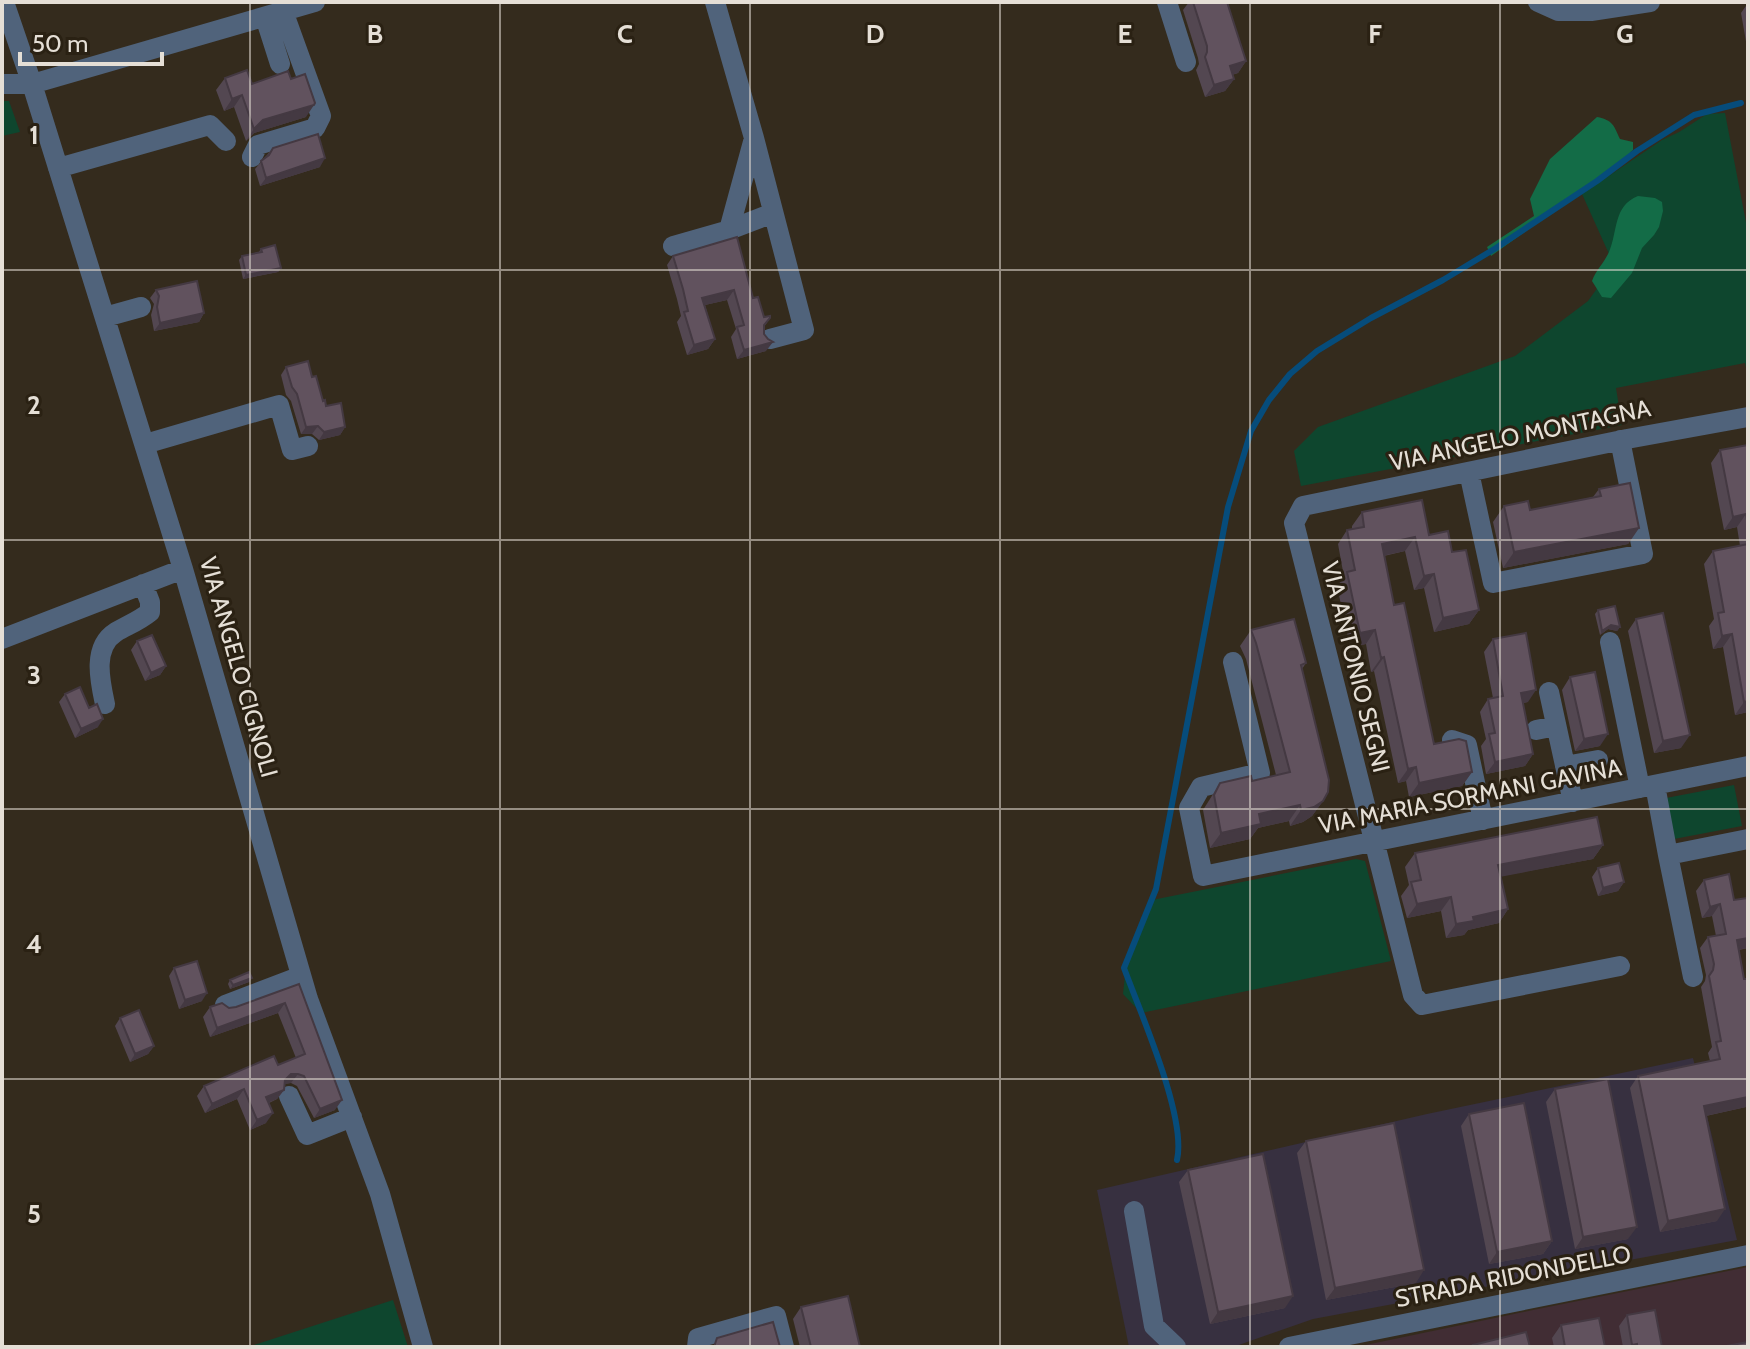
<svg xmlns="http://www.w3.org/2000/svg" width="1750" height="1349" viewBox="0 0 1750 1349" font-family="Cabin,sans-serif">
	<rect width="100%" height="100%" fill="#342b1d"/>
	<path fill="#412d34" d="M1748 1267V1347H1356L1533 1310Z"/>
	<path fill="#373040" d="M1693 1058 1737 1240 1313 1319 1233 1347H1129L1097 1190 1427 1114Z"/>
	<path fill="#0e462e" d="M2 101H9L20 132 2 136Z
		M1725 113 1748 233V377L1745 363 1616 388 1622 425 1301 486 1294 451 1318 427 1515 356 1588 301 1614 265 1582 194 1662 140 1679 132 1707 114Z
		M1734 785 1742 826 1674 839 1666 798Z
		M1356 859 1365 861 1391 961 1141 1013 1123 994 1126 966 1152 900Z
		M393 1300 408 1347H248Z"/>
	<path fill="#136c47" d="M1597 117C1613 120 1614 126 1620 139L1633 142V150L1614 168 1491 256 1487 247 1534 216 1530 199 1550 159Z
		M1638 196 1655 198 1662 202 1663 211 1659 227 1654 235 1642 248 1632 273 1611 298 1602 297 1592 281C1596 270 1604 263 1609 252 1618 231 1613 206 1638 196Z"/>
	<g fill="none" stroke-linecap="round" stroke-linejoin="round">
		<path stroke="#064c7b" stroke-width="6" d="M1177 1160C1187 1117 1140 1012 1124 968L1156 889 1228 507 1251 431 1269 400 1290 374 1317 351 1371 318 1443 280 1496 248 1597 181 1637 151 1694 115 1741 103"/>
		<path stroke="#50637b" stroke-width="20" d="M4 2 32 84 183 569 308 999 380 1194 423 1347
			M715 2 754 138 804 330 770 339
			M1167 2 1186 62
			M1538 2 1558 11H1591L1650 2
			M265 17 280 64
			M2 84H32L315 2
			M252 157 258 145 315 128 321 116 283 11
			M58 168 210 125 226 141
			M729 230 773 213
			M673 246 729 230 753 142
			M105 317 141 307
			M145 444 279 405 292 450 308 446
			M1469 472 1493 583 1643 554 1620 440
			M2 639 183 569
			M1610 642 1640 788
			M1233 662 1260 773 1201 787 1189 808 1203 876 1748 766
			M1549 692 1573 802
			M105 704C100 681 92 647 116 632 128 625 139 621 150 612V602L143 584
			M1536 730 1556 726
			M1452 740 1467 745 1483 820
			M1565 766 1598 760
			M1655 785 1668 855 1748 839
			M1668 855 1693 977
			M1620 966 1422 1005 1413 995 1294 523 1303 506 1627 439 1748 417
			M225 1005 301 976
			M289 1096 307 1135 352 1117
			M1134 1211 1154 1326 1176 1347
			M697 1347 698 1338 776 1316 784 1347
			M1289 1347 1748 1255"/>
	</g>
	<path fill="#534751" d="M1189 2H1227L1246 61 1238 73 1232 75 1234 79 1225 91 1205 97 1196 70 1199 64 1198 58 1183 10Z
		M1748 3V53L1741 13Z
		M225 78 252 84 306 117 254 133 246 141 234 107 224 111 216 90Z
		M273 148 320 167 260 186 255 169Z
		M261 249 281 268 278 272 243 279 239 260 242 256 258 253Z
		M673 256 753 298 764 317 770 318 764 327 766 351 737 359 731 337 736 329 727 300 705 305 715 339 708 349 687 355 677 322 681 316 677 299 667 265Z
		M156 290 204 313 199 322 154 331 151 315 154 304 150 298Z
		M286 367 312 377 326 406 345 427 340 435 319 440 312 434H301L291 401 286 395 281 375Z
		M1748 445V712L1735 715 1723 647 1713 649 1709 626 1714 619 1704 564 1713 551 1740 546 1737 527 1724 530 1711 463 1720 450Z
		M1599 489 1639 528 1628 544 1503 568 1493 522 1504 506 1530 510 1593 497Z
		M1362 512 1429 535 1452 552 1479 610 1469 624 1434 632 1424 588 1414 590 1405 551 1384 556 1394 605 1434 744 1472 772 1462 786 1409 797 1406 781 1398 783 1374 671 1371 672 1366 644 1350 647 1337 586 1344 577 1338 544 1347 530 1352 529V526Z
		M1598 610 1620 627 1617 631 1608 629 1600 635 1595 614Z
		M1636 619 1681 748 1654 753 1628 631Z
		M1251 630 1306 663 1302 669 1323 801 1312 816 1303 822 1290 826 1289 821 1258 828 1250 839 1210 848 1203 810 1220 783 1252 781 1276 775 1246 659 1240 646Z
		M1493 639 1528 702 1523 703 1533 754 1525 766 1486 774 1481 746 1486 739 1480 712 1488 699 1493 698 1484 652Z
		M137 641 166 666 160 675 145 681 131 650Z
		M1570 677 1600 746 1575 751 1562 690Z
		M65 694 98 727 75 738 59 702Z
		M1603 845 1593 859 1501 876 1508 909 1499 923 1468 930 1464 935 1446 938 1441 911 1407 918 1401 896 1409 885 1405 867 1415 853Z
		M1598 868 1624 882 1618 891 1598 896 1592 877Z
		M1704 880 1734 900 1748 898V948L1739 950 1744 979H1748V1116L1746 1107 1706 1116 1717 1221 1660 1232 1630 1088 1638 1076 1710 1061 1708 1053 1712 1047 1701 987 1705 981 1706 975 1700 948 1708 937 1716 936 1712 916 1702 918 1696 891Z
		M174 968 202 1001 179 1009 169 976Z
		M252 978 249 982 230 989 228 984 230 980Z
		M299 984 335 1110 314 1118 297 1086 291 1083 284 1084V1090L277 1099 269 1103 266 1123 250 1130 237 1099 205 1113 197 1096 204 1086 278 1065 296 1058 278 1013 210 1037 203 1017 210 1007H236Z
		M120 1018 154 1046 148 1054 130 1062 115 1026Z
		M1555 1089 1628 1239 1575 1249 1546 1102Z
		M1469 1114 1552 1241 1543 1254 1489 1264 1461 1126Z
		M1306 1141 1416 1283 1326 1300 1297 1153Z
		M1188 1170 1285 1308 1210 1324 1179 1182Z
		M801 1307 860 1347H800L793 1319Z
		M1627 1315 1662 1347H1623L1619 1326Z
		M1561 1325 1605 1347H1554L1552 1338Z"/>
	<path fill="#443942" d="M1246 61 1238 73 1221 78 1230 66Z
		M1234 79 1225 91 1205 97 1214 85Z
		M242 95 234 107 224 111 232 99Z
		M314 105 306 117 254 133 246 141 254 129 263 120Z
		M325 158 320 167 260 186 266 178Z
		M281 268 278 272 243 279 246 275Z
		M734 290 727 300 696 307 702 298Z
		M204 313 199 322 154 331 160 323Z
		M715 339 708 349 687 355 694 345Z
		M773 342 766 351 737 359 744 350Z
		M318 426 312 434H301L306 427Z
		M345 427 340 435 319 440 324 432Z
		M1746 514 1737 527 1724 530 1733 517Z
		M1639 528 1628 544 1503 568 1514 552Z
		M1415 537 1405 551 1372 558 1382 544Z
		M1434 574 1424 588 1414 590 1424 576Z
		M1479 610 1469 624 1434 632 1443 618Z
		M1611 625 1620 627 1617 631 1608 629 1600 635 1602 631Z
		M1375 630 1366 644 1350 647 1360 633Z
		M1732 634 1723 647 1713 649 1722 636Z
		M1384 657 1374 671 1371 672 1381 658Z
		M166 666 160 675 145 681 151 673Z
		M1536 690 1528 702 1513 705 1521 693Z
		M1748 701V712L1735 715 1744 702Z
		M103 719 98 727 75 738 81 729Z
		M1608 734 1600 746 1575 751 1584 739Z
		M1690 735 1681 748 1654 753 1663 741Z
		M1533 754 1525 766 1486 774 1495 762Z
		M1416 767 1406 781 1398 783 1408 769Z
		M1472 772 1462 786 1409 797 1419 783Z
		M1323 801 1312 816 1303 822 1290 826 1301 810Z
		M1300 805 1289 821 1258 828 1250 839 1210 848 1221 833 1259 814Z
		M1603 845 1593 859 1489 879 1498 865Z
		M1624 882 1618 891 1598 896 1603 888Z
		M1451 897 1441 911 1407 918 1417 904Z
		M1720 904 1712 916 1702 918 1710 907Z
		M1508 909 1499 923 1468 930 1464 935 1446 938 1456 924 1473 917Z
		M1748 938V948L1729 951 1737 940Z
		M252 978 249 982 230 989 233 985Z
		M207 993 202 1001 179 1009 185 1000Z
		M285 1003 278 1013 210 1037 217 1028Z
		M154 1046 148 1054 130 1062 135 1054Z
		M291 1074H298L291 1083 284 1084 285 1080Z
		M244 1089 237 1099 205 1113 212 1104Z
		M284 1090 277 1099 260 1106 266 1097Z
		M1748 1097V1104L1746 1107 1696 1118 1704 1106Z
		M342 1100 335 1110 314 1118 320 1109Z
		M273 1113 266 1123 250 1130 257 1120Z
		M1725 1209 1717 1221 1660 1232 1668 1221Z
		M1637 1227 1628 1239 1575 1249 1583 1237Z
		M1552 1241 1543 1254 1489 1264 1497 1252Z
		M1424 1270 1416 1283 1326 1300 1335 1288Z
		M1293 1296 1285 1308 1210 1324 1218 1312Z"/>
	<path fill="#61525e" stroke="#443942" stroke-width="2" d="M1193 2H1227L1246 61 1230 66 1234 79 1214 85 1205 57 1207 52V46Z
		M247 70 252 84 288 71 291 79 305 74 315 103 314 105 263 120 254 129 242 95 232 99 225 78Z
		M318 134 325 158 266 178 261 161 269 155 273 148Z
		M737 237 753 298 758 297 764 317 770 316V318L764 325V334L768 339 773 342 744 350 737 327 744 325 734 290 702 298 715 339 694 345 684 312 688 311 683 289 673 256Z
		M275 245 281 268 246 275 242 256 262 252 261 249Z
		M197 281 204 313 160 323 157 307 159 296 156 290Z
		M308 361 312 377 316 376 323 401 325 400 326 406 341 403 345 427 324 432 318 426 306 427 297 394 292 387 286 367Z
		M1748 445V525L1746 514 1733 517 1720 450Z
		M1630 483 1639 528 1514 552 1504 506 1528 501 1530 510 1601 496 1599 489Z
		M1422 500 1429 535 1448 531 1452 552 1466 550 1479 610 1443 618 1434 574 1424 576 1415 537 1382 544 1394 605 1404 603 1434 744 1459 739 1466 741 1472 772 1419 783 1416 767 1408 769 1384 657 1381 658 1375 630 1360 633 1347 572 1355 570 1347 530 1364 527 1362 512Z
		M1748 544V701L1744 702 1732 634 1722 636 1718 613 1724 612 1713 551Z
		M1615 606 1620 627 1611 625 1602 631 1598 610Z
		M1663 613 1690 735 1663 741 1636 619Z
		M1294 619 1306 663 1301 665 1329 780 1328 792 1323 801 1314 807 1301 810 1300 805 1259 814 1261 824 1221 833 1214 795 1220 783 1251 776 1252 781 1290 772 1256 643 1251 630Z
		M1526 633 1536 690 1521 693 1533 754 1495 762 1489 734 1495 733 1488 699 1503 696 1493 639Z
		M152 635 166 666 151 673 137 641Z
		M1595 672 1608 734 1584 739 1570 677Z
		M80 687 89 708 97 704 103 719 81 729 65 694Z
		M1597 817 1603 845 1498 865 1508 909 1473 917 1474 921 1456 924 1451 897 1417 904 1411 882 1421 880 1415 853Z
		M1619 863 1624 882 1603 888 1598 868Z
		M1729 874 1734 900 1748 898V938L1737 940 1744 979H1748V1097L1704 1106 1725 1209 1668 1221 1638 1076 1720 1059 1716 1042 1721 1041 1709 976 1713 970 1714 964 1708 937 1726 934 1720 904 1710 907 1704 880Z
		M197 961 207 993 185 1000 174 968Z
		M249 972 252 978 233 985 230 980Z
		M299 984 342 1100 320 1109 304 1076 298 1074H291L285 1080 284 1090 266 1097 273 1113 257 1120 244 1089 212 1104 204 1086 274 1056 278 1065 305 1054 285 1003 217 1028 210 1007 222 1003 229 1008 236 1007Z
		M139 1010 154 1046 135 1054 120 1018Z
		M1608 1079 1637 1227 1583 1237 1555 1089Z
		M1524 1103 1552 1241 1497 1252 1469 1114Z
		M1394 1123 1424 1270 1335 1288 1306 1141Z
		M1263 1154 1293 1296 1218 1312 1188 1170Z
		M848 1296 860 1347H811L801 1307Z
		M1655 1310 1662 1347H1637V1344L1632 1345 1627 1315Z
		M1599 1318 1605 1347H1565L1561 1325Z
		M773 1322 780 1347H715V1344L717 1338Z
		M1526 1332 1530 1347H1474L1473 1345Z
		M1748 1342V1347H1721Z"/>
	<path fill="none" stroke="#e5dfd6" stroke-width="2" stroke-opacity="0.55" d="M250 2V1347M500 2V1347M750 2V1347M1000 2V1347M1250 2V1347M1500 2V1347M2 270H1748M2 540H1748M2 809H1748M2 1079H1748"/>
	<g text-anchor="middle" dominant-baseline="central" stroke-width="6" stroke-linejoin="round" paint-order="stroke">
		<g font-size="24" fill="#e5dfd6" stroke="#2a2113">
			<text transform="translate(1520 435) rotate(-12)">VIA ANGELO MONTAGNA</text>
			<text transform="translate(239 667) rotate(74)">VIA ANGELO CIGNOLI</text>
			<text transform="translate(1356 667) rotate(76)">VIA ANTONIO SEGNI</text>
			<text transform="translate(1470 796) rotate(-11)">VIA MARIA SORMANI GAVINA</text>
			<text transform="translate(1513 1276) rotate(-11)">STRADA RIDONDELLO</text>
		</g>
	</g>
	<g font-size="26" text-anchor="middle" font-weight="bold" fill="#e5dfd6" stroke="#2a2113" stroke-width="6" stroke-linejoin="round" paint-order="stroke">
		<text x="375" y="43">B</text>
		<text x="625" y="43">C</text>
		<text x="875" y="43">D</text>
		<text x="1125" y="43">E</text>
		<text x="1375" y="43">F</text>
		<text x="1625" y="43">G</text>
		<text x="34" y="144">1</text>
		<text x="34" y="414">2</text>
		<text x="34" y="684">3</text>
		<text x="34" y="953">4</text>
		<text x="34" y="1223">5</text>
	</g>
	<rect width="1750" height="1349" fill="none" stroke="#e5dfd6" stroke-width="8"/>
	<path d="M20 52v12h142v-12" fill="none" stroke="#e5dfd6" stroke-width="4"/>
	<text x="32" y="52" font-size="24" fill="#e5dfd6" stroke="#2a2113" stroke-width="6" paint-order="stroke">50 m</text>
</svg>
